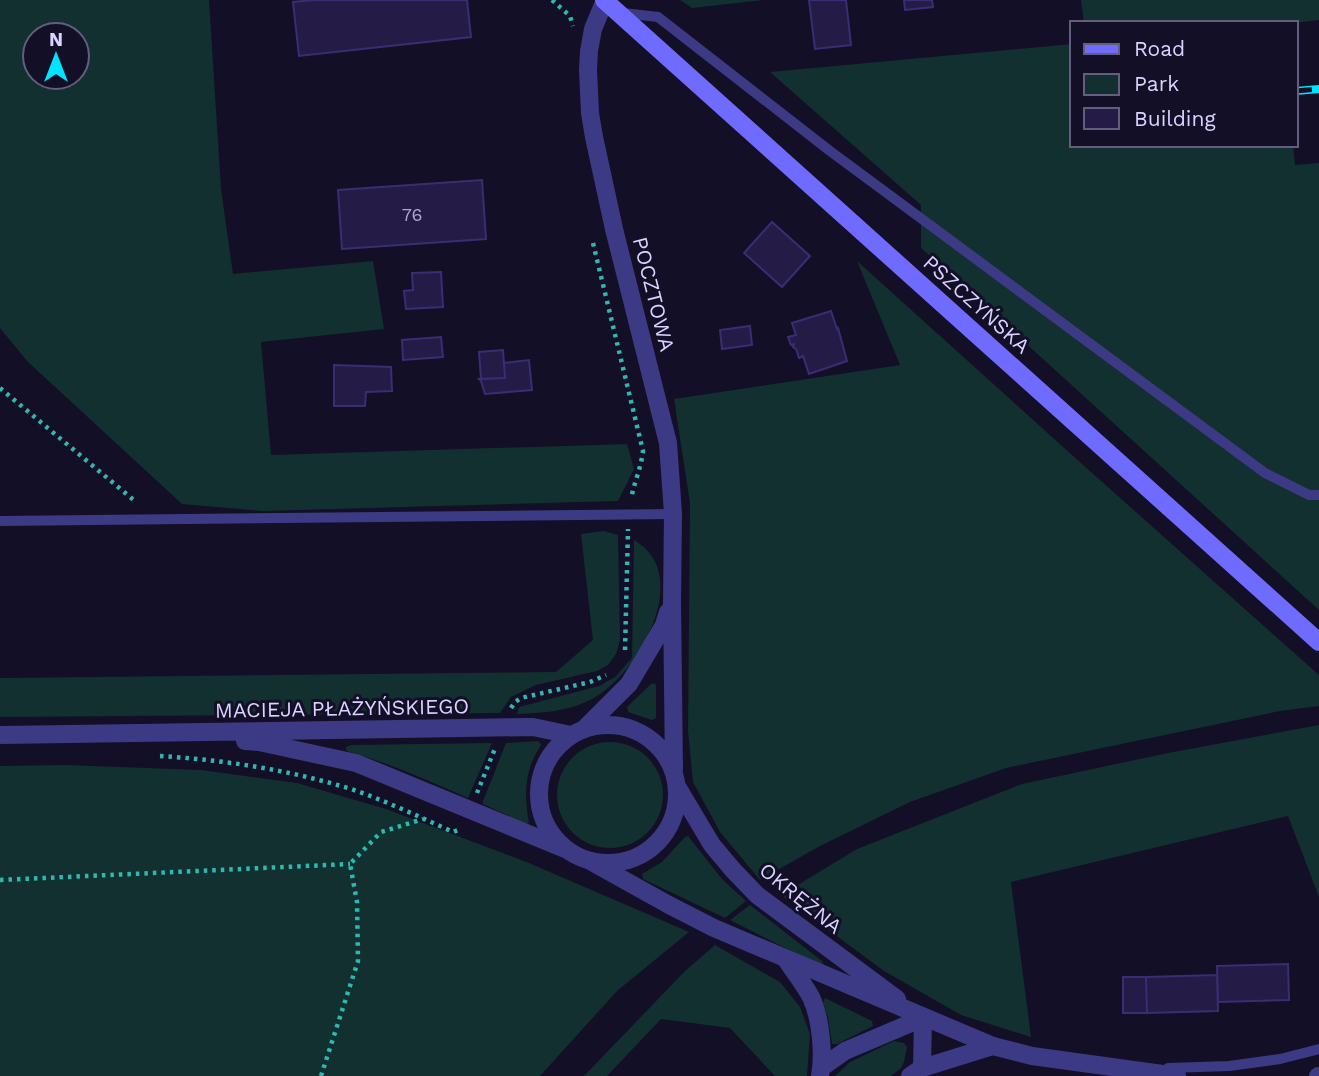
<svg xmlns="http://www.w3.org/2000/svg" width="1319" height="1076" viewBox="0 0 1319 1076" font-family="'Work Sans',sans-serif">
	<rect width="100%" height="100%" fill="#130f26"/>
	<path fill="#12302f" fill-rule="evenodd" d="M0 0H209L221 189 233 274 373 261 384 329 261 342 271 455 627 444 634 469 618 501 263 511 182 504 27 361 0 328ZM35 35H77V77H35Z
		M680 0H764L692 8Z
		M1081 0H1319V20L1294 23H1084Z
		M1072 44V145H1293L1295 165 1319 163V610L921 248V205L770 72Z
		M857 261 1082 464 1319 675V706L1280 711 1006 768 910 802 820 846 760 880 720 832 693 782 688 731 690 503 674 399 900 365Z
		M604 531 618 535 620 640 616 654 608 665 597 671 536 685 511 697 500 713 0 717V678L556 672 593 640 581 534Z
		M634 540C693 574 641 667 600 694 575 711 546 713 517 714L519 707 599 686 615 677 632 658Z
		M654 683 656 685V718L652 720 628 712 627 707 651 684Z
		M1319 725V897L1288 816 1011 882 1031 1037 961 1015 884 971 781 895 857 849 1022 784 1168 753Z
		M538 741 541 744 540 747C524 771 524 795 529 823L526 824 483 804V801L506 743Z
		M557 795a53 53 0 1 1 106 0a53 53 0 1 1-106 0Z
		M492 743 468 798C429 781 390 763 349 752L346 750V747L351 745Z
		M65 765 201 770 297 783 386 809 529 863 689 932 617 991 540 1076H0V766Z
		M688 836 722 879 746 901 725 918 643 879 642 874 662 862 685 837Z
		M750 905 822 961 824 965 821 966 730 920Z
		M715 945 780 982 800 1007 810 1034 807 1076H775L730 1028 661 1019 607 1076H584L685 971Z
		M825 998 872 1021 873 1026 837 1044H832L828 1018 823 1002Z
		M894 1041 904 1043 907 1047 904 1062 901 1068 891 1076H835L850 1062Z"/>
	<path fill="#241b47" stroke="#3b2d73" stroke-width="2" d="M313 0H467L471 37 299 56 293 2Z
		M809 0H846L851 45 815 49Z
		M904 0H932L933 7 905 10Z
		M482 180 486 239 342 249 338 190Z
		M772 222 810 256 782 287 744 253Z
		M441 272 443 307 406 309 404 291 413 290 412 273Z
		M831 311 837 329 838 328 847 361 809 374 803 356 799 358 796 349 793 347 794 344 791 345 788 337 796 335 792 323Z
		M750 326 752 345 722 349 720 330Z
		M441 337 443 357 403 360 402 340Z
		M503 350 505 378 481 379 479 352Z
		M529 360 532 390 485 394 481 381 479 379 505 378 504 363Z
		M334 365 391 367 392 391 366 392 365 406H334Z
		M1288 964 1289 1000 1218 1002 1217 966Z
		M1217 975 1218 1011 1147 1013 1146 977Z
		M1123 977H1146L1147 1013H1123Z"/>
	<g fill="none" stroke-linecap="round" stroke-linejoin="round">
		<path stroke="#2fb8b0" stroke-width="4.5" stroke-dasharray="3.5 5" stroke-linecap="butt" d="M552 0 570 16 573 26
			M593 243 643 451C641 468 634 483 631 499
			M0 388 136 502
			M625 650 628 529
			M511 708 515 702 521 698 590 682 606 675
			M160 756C225 760 291 770 354 790 388 802 420 817 453 832L461 829
			M477 793 496 746
			M0 880 350 864
			M321 1076 358 961 357 902 350 864 381 832 423 819"/>
		<path stroke="#3d3a85" stroke-width="10" d="M623 13 658 17 830 151 1265 473 1309 495H1319
			M0 521 673 514
			M1168 1068 1229 1066 1280 1059 1319 1049"/>
		<path stroke="#3d3a85" stroke-width="18" d="M786 959C794 972 804 984 811 997 821 1019 824 1053 820 1076
			M821 1068 845 1051 923 1018 922 1068
			M910 1076 922 1068 993 1046"/>
		<path stroke="#3d3a85" stroke-width="18" d="M605 0 593 29 589 51 588 70 590 113 594 137 614 229 668 443 673 514 672 602 674 769
			M539 794a69 69 0 1 1 138 0a69 69 0 1 1-138 0Z
			M585 728 629 684 664 625 668 612
			M0 735 533 727 571 735
			M245 741 259 742 356 763 565 849
			M678 788 712 845 733 870 757 895 897 999
			M590 861 669 905 714 928 993 1046 1032 1056 1177 1076
			M1318 1076H1319"/>
		<path stroke="#6f6bff" stroke-width="18" d="M604 0 1319 642"/>
		<defs>
			<path id="rail" d="M1296 91 1319 89"/>
		</defs>
		<use href="#rail" stroke="#00e5ff" stroke-width="8"/>
		<use href="#rail" stroke="#130f26" stroke-width="5" stroke-dasharray="16" stroke-linecap="butt"/>
	</g>
	<g text-anchor="middle" dominant-baseline="central" stroke-width="6" stroke-linejoin="round" paint-order="stroke">
		<g font-size="18" fill="#aca6d1">
			<text x="412" y="214">76</text>
		</g>
		<g font-size="21" fill="#d9d4ff" stroke="#130f26">
			<text transform="translate(654 294) rotate(76)">POCZTOWA</text>
			<text transform="translate(977 304) rotate(42)">PSZCZYŃSKA</text>
			<text transform="translate(342 708) rotate(-1)">MACIEJA PŁAŻYŃSKIEGO</text>
			<text transform="translate(801 898) rotate(39)">OKRĘŻNA</text>
		</g>
	</g>
	<rect x="1070" y="21" width="228" height="126" fill="#130f26" stroke="#625e7d" stroke-width="2"/>
	<rect x="1084" y="44" width="35" height="10" fill="#6f6bff" stroke="#625e7d" stroke-width="2"/>
	<text x="1134" y="56" font-size="21" fill="#d9d4ff">Road</text>
	<rect x="1084" y="74" width="35" height="21" fill="#12302f" stroke="#625e7d" stroke-width="2"/>
	<text x="1134" y="91" font-size="21" fill="#d9d4ff">Park</text>
	<rect x="1084" y="108" width="35" height="21" fill="#241b47" stroke="#625e7d" stroke-width="2"/>
	<text x="1134" y="126" font-size="21" fill="#d9d4ff">Building</text>
	<g transform="translate(56 56)"><circle r="33" fill="#130f26" stroke="#625e7d" stroke-width="2"/>
	<path d="M0-5L12 26L0 18L-12 26Z" fill="#00e5ff"/>
	<text y="-10" font-size="19" font-weight="bold" text-anchor="middle" fill="#d9d4ff">N</text>
	</g>
</svg>
